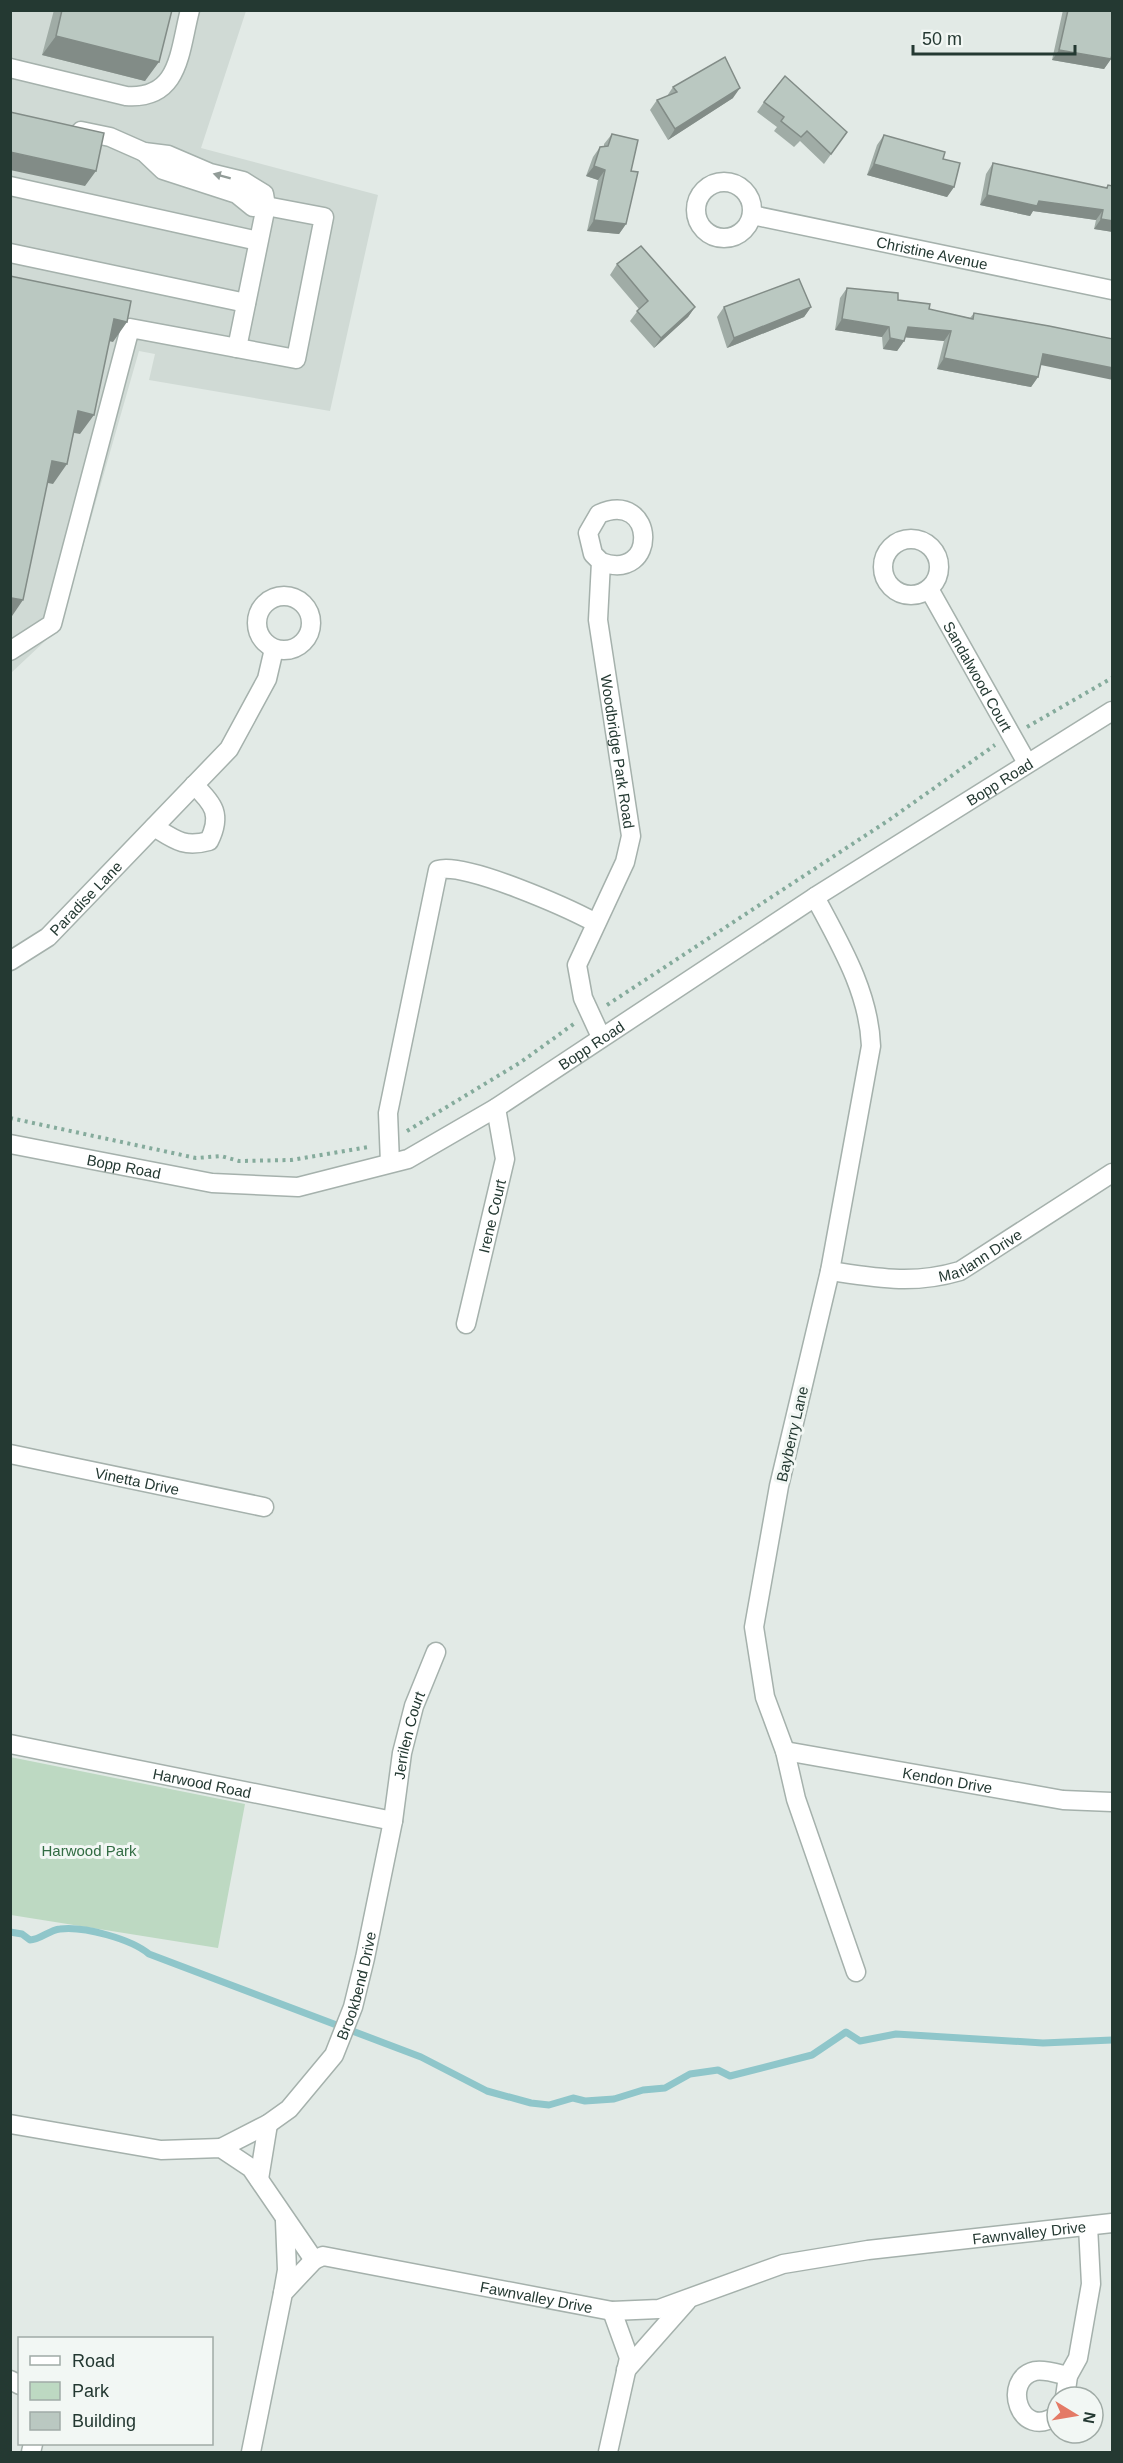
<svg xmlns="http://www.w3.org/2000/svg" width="1123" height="2463" viewBox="0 0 1123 2463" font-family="Helvetica,sans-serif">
	<rect width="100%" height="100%" fill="#e2eae6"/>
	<path fill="#d0dad5" d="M11 11H246L201 148 378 195 330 411 149 380 155 354 139 351 60 627 11 673Z"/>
	<path fill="#bdd9c2" d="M10 1757 245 1804 218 1948 11 1915Z"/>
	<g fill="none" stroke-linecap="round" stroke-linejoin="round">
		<path stroke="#8fc6ca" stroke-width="7" d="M10 1932 22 1934 30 1940C40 1940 49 1930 60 1929 84 1926 131 1939 149 1954L421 2057 487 2091 531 2103 549 2105 573 2098 585 2101 614 2099 643 2090 665 2088 690 2074 718 2070 730 2076 812 2055 846 2032 860 2041 896 2034 1043 2043 1112 2040"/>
		<defs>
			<g id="minor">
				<path d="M10 68 126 96C180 100 179 52 190 10"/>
				<path d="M81 131 110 137 144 152 168 155 210 173 243 181 264 194 266 206 237 348"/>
				<circle cx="724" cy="210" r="28"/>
				<path d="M10 186 258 241"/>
				<path id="s1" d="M752 215 1112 290"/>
				<path d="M10 253 246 303"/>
				<circle cx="911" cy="567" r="28"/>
				<path id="s2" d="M601 562C659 583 656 489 599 514L588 533 593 554 601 562 598 620 631 836 625 862 577 965 583 998 601 1037"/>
				<path id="s3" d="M929 589 1027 763"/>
				<circle cx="284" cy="623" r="27"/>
				<path d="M10 651 52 624 130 328 296 359 324 217 266 206 253 207 237 194 163 170 144 152"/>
				<path d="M154 827C175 840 184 848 209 841 222 815 214 804 194 785"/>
				<path d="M815 897C840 944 869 992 871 1046L830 1271 779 1486 754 1627 765 1697 785 1751 796 1799 856 1972"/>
				<path id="s4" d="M10 961 48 937 229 749 267 679 274 649"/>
				<path id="s5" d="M10 1144 212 1183 298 1187 408 1159 496 1108 815 897 1112 711"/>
				<path d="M390 1163 388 1113 438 870C464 861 570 909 596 923"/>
				<path id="s6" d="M830 1271C877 1278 913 1285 960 1271L1112 1173"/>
				<path id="s7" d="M466 1324 505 1159 496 1108"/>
				<path id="s8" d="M10 1454 264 1507"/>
				<path id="s9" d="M10 1744 393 1821"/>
				<path id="s10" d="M785 1751 1063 1800 1112 1802"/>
				<path id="s11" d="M10 2124 161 2150 221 2148 251 2168 314 2260 323 2256 612 2311 659 2309 783 2264 868 2250 1112 2223"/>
				<path id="s12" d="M221 2148 268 2124 289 2109 334 2055 353 2007 365 1958 393 1821 402 1753 414 1706 436 1652"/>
				<path d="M259 2179 268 2124"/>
				<path d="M283 2293 287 2270 285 2221"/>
				<path d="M626 2370 687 2301"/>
				<path d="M10 2380 20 2385"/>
				<path d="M1065 2397 1068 2376 1078 2358 1091 2284 1088 2226"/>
				<path d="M1057 2415C1019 2442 1001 2379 1035 2371 1045 2369 1059 2374 1068 2376"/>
				<path d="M31 2452 33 2444"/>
				<path d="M251 2452 283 2293 314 2260"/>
				<path d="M608 2452 629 2358 612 2311"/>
			</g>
		</defs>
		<use href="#minor" stroke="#a5b1ac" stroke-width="21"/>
		<path stroke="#85ab9c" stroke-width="4" stroke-dasharray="3 4.5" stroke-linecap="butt" d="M1027 727 1112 678
			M607 1005 889 820 995 745
			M10 1118 196 1158 221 1156 239 1161 291 1160 369 1147
			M407 1131 521 1062 575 1023"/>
		<use href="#minor" stroke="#fff" stroke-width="18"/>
	</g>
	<path fill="#a0aca6" d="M54 10H172L145 81 42 55Z
		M1063 10H1113L1111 59 1104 69 1052 60Z
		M673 87 733 98 668 140 650 110 657 100 667 96Z
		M764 102 847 132 824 164 800 141 794 147 774 131 777 127 757 112Z
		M612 134 631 171 626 224 619 234 587 231 598 180 586 176 593 157 600 147H604V144Z
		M884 135 943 159 954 187 947 197 867 175 877 145Z
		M993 163 1106 188 1108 185 1113 186V232L1094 229 1096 220 1033 211 1030 216 980 205 986 174Z
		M617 264 695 307 688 317 654 348 630 321 639 309 610 275Z
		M847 288 898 300 929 309 970 318 974 313 1040 365 1038 377 1031 387 937 369 944 341 905 337 904 341 897 351 883 349 882 337 835 330 840 298Z
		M724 307H811L804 317 727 348 717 317Z"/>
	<path fill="#828c87" d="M56 36 159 62 145 81 42 55Z
		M1059 50 1111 59 1104 69 1052 60Z
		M740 88 733 98 668 140 675 129Z
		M10 152 96 171 85 186 10 170Z
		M874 164 954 187 947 197 867 175Z
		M594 166 605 170 598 180 586 176Z
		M987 195 1039 201 1103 210 1096 220 1033 211 1030 216 980 205Z
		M1101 219 1113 221V232L1094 229Z
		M594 220 626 224 619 234 587 231Z
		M695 307 688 317 654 348 661 338Z
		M811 307 804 317 727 348 734 338Z
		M114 319 127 322 113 342 100 339Z
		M842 319 889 327 882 337 835 330Z
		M908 327 951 331 944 341 901 337Z
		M890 338 904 341 897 351 883 349Z
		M1043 354 1113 368V380L1036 364Z
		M944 358 1038 377 1031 387 937 369Z
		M78 411 94 415 80 434 64 431Z
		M52 461 67 464 53 484 38 481Z
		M12 598 23 600 10 619V600Z"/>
	<path fill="#bac8c1" stroke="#828c87" stroke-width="1.5" d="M62 10H172L159 62 56 36Z
		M1068 10H1113V51L1111 59 1059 50Z
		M725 57 740 88 675 129 657 100 677 92 673 87Z
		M785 76 847 132 831 154 807 131 801 137 781 121 784 117 764 102Z
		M10 112 104 133 96 171 10 152Z
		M612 134 638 140 631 171 638 172 626 224 594 220 605 170 594 166 600 147 608 146Z
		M884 135 945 152 943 159 960 163 954 187 874 164Z
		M993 163 1107 188 1108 185 1113 186V221L1101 219 1103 210 1039 201 1037 206 987 195Z
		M641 246 695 307 661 338 637 311 648 301 617 264Z
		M10 276 131 301 127 322 114 319 94 415 78 411 67 464 52 461 23 600 12 598 10 603Z
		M799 279 811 307 734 338 724 307Z
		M847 288 898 293V300L930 304 929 309 973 319 974 313 1049 326 1113 339V368L1043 354 1038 377 944 358 951 331 908 327 904 341 890 338 889 327 842 319Z"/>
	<defs><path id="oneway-solid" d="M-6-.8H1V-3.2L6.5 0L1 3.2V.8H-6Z" transform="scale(1.5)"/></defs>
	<use fill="#929c98" href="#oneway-solid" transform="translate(222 176) rotate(-165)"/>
	<g text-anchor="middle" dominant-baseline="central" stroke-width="6" stroke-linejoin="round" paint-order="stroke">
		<g font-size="15" fill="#243932" stroke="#f2f7f4">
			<text stroke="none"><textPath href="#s1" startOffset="184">Christine Avenue</textPath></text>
			<text stroke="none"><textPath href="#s3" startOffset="100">Sandalwood Court</textPath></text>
			<text stroke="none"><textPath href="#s2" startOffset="366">Woodbridge Park Road</textPath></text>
			<text stroke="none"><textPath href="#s5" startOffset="1107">Bopp Road</textPath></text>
			<text stroke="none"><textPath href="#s4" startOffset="99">Paradise Lane</textPath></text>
			<text stroke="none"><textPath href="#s5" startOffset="621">Bopp Road</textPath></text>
			<text stroke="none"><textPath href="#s5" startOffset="116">Bopp Road</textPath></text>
			<text stroke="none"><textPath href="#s7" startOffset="111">Irene Court</textPath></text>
			<text stroke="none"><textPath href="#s6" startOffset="156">Marlann Drive</textPath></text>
			<text transform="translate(792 1434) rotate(-77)">Bayberry Lane</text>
			<text stroke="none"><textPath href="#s8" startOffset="130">Vinetta Drive</textPath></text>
			<text stroke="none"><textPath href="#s12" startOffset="478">Jerrilen Court</textPath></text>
			<text stroke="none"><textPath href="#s10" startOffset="165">Kendon Drive</textPath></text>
			<text stroke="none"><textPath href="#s9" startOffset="196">Harwood Road</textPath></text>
			<text stroke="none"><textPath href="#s12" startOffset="222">Brookbend Drive</textPath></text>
			<text stroke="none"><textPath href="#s11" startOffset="1092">Fawnvalley Drive</textPath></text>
			<text stroke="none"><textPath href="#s11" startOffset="588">Fawnvalley Drive</textPath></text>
		</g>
		<g font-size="15" fill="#326c43" stroke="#f2f7f4">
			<text x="89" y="1850">Harwood Park</text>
		</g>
	</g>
	<rect width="1123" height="2463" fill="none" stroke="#243932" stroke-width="24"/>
	<rect x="18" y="2337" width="195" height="108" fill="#f2f7f4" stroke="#a0aba6" stroke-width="1.5"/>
	<rect x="30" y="2356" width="30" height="9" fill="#ffffff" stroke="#a0aba6" stroke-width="1.5"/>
	<text x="72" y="2367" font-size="18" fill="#243932">Road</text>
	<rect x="30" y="2382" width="30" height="18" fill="#bdd9c2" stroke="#a0aba6" stroke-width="1.5"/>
	<text x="72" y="2397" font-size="18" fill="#243932">Park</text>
	<rect x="30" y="2412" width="30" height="18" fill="#bac8c1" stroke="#a0aba6" stroke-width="1.5"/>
	<text x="72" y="2427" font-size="18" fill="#243932">Building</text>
	<g transform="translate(1075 2415) rotate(101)"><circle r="28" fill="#f2f7f4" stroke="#a0aba6" stroke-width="1.5"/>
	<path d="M0-4.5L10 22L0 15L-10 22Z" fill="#e47a66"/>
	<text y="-9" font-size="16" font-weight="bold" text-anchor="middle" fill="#243932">N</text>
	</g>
	<path d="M913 45v9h162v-9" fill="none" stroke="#243932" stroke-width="3"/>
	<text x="922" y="45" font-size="18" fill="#243932" stroke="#f2f7f4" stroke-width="4.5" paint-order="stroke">50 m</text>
</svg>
